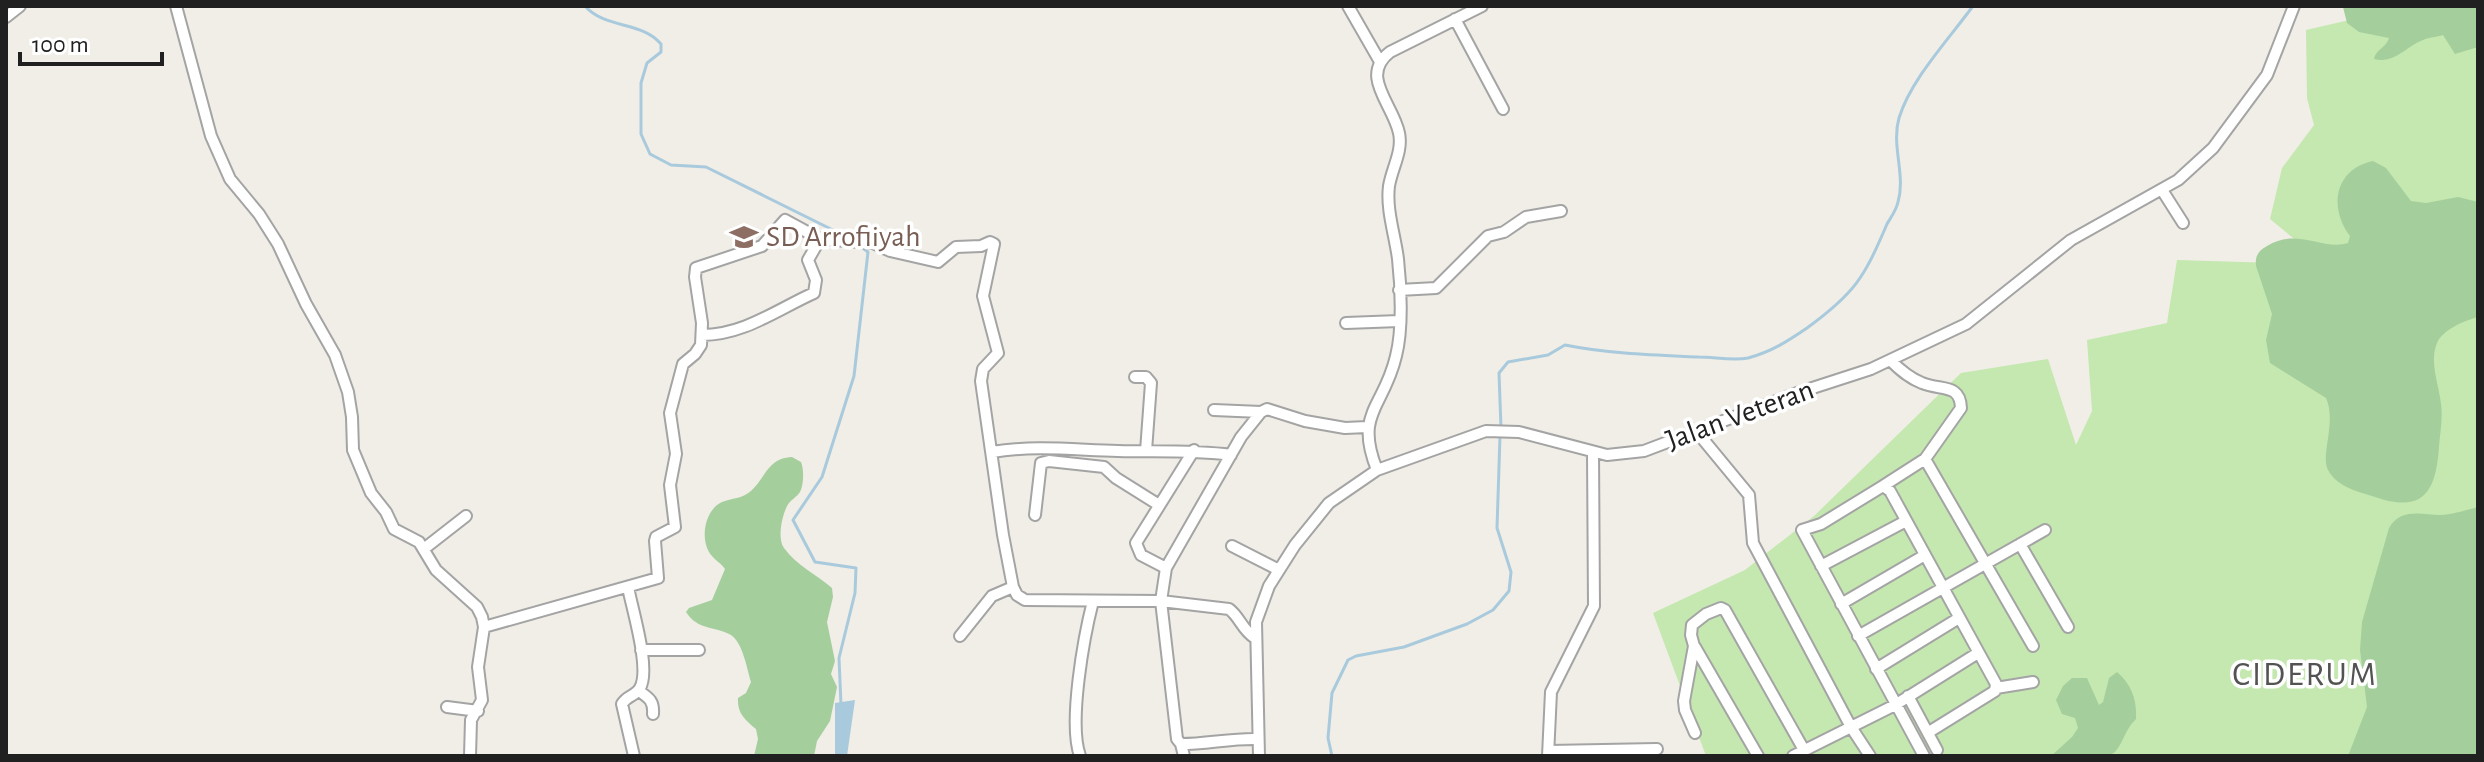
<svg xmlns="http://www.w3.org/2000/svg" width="2484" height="762" viewBox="0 0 2484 762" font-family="'Alegreya Sans',sans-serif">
	<rect width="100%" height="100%" fill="#f0eee7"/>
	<path fill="#c4e8af" d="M2371 15 2478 23V228L2316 257 2270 219 2282 168 2314 125 2307 98 2306 30Z
		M2177 260 2275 263 2415 330 2478 306V525L2379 756H1706L1653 613 1745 570 1814 516 1961 373 2048 359 2076 445 2092 411 2087 340 2167 323Z"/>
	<path fill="#a5ce9d" d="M2478 6V47L2455 54 2443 35C2437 37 2429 37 2423 40 2405 47 2395 64 2374 59 2375 50 2387 47 2389 38L2359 32 2347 23 2343 7Z
		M2373 161 2386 168 2411 201 2426 203 2458 197 2478 202V317C2466 320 2442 330 2437 343 2429 362 2439 384 2441 404 2443 418 2440 433 2439 447 2436 491 2424 514 2375 497 2359 492 2337 487 2328 470 2320 455 2337 422 2326 398L2270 363 2266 340 2272 314 2256 266C2255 256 2258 251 2267 246 2298 227 2322 251 2348 243L2350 236C2328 207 2335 169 2373 161Z
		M792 457 801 462C804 469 804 484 800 492 797 497 790 500 787 506 782 516 777 539 784 548 796 565 816 574 832 588L833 597 827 622 835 661 831 674 837 687 830 721 817 741 814 756H754L758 739 756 729C745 720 737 713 738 698L746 693 751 682C747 669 743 643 731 635 716 626 698 631 686 612L689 608 712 600 725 569C721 563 716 561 712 556 699 542 704 510 722 502 732 498 742 499 751 491 766 477 768 458 792 457Z
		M2478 507V756H2348L2367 707 2360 650 2362 622 2389 528C2400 508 2421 514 2440 515 2452 515 2466 510 2478 507Z
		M2117 672C2132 685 2137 700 2136 719 2125 729 2124 742 2115 752 2107 760 2064 756 2051 756L2072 737 2078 728 2075 718 2062 714 2056 700 2063 686 2072 678H2087L2099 705 2103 702 2109 678Z"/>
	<path fill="#a9cadc" d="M855 700 847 756H835V703Z"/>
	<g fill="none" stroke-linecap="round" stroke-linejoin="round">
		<path stroke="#a9cadc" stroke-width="3" d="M585 6C605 29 642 21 661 44V52L647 63 641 83V134L650 154 671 165 706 167 847 237
			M1501 428 1499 373 1508 362 1548 355 1565 345C1610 354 1654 355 1699 357 1714 357 1733 361 1748 358 1771 352 1788 341 1807 328 1855 293 1864 278 1887 224 1891 217 1896 211 1898 202 1906 175 1891 146 1899 118 1911 79 1949 39 1973 6
			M841 705 839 658 855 593 856 568 815 562 793 520 822 477 854 376 868 252 860 246
			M1332 756 1328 738 1332 693 1348 660 1356 656 1404 647 1467 624 1493 610 1509 591 1511 572 1497 528 1500 436"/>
		<defs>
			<path id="street" d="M176 6 211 136 230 179 259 214 278 244 306 304 335 355 348 392 352 417 353 450 371 493 386 512 394 529 419 542 436 570 477 607 482 617 484 627 478 667 482 700 471 720 470 756
				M1348 6 1379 60
				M6 17 20 6
				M1455 19 1503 109
				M2162 190 2183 223
				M1399 290 1436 288 1488 236 1504 232 1526 217 1561 211
				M1346 323 1399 321
				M702 335C744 335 778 309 814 293L816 280 808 260 820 239
				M1135 377H1146L1151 383 1146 451
				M1214 410 1261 412
				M1697 432 1749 495 1753 543 1851 727 1870 756
				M992 452C1035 445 1075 450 1118 451 1156 452 1193 450 1231 455
				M1925 459 2033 646
				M1377 470C1354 412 1384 408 1396 356 1403 329 1401 286 1398 259 1395 235 1386 210 1389 186 1392 168 1403 151 1399 133 1393 104 1359 76 1390 52L1482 6
				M1883 486 1925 459 1961 408C1960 383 1941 391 1922 383 1909 378 1900 370 1890 360
				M1035 515 1041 463 1049 461 1104 467 1116 478 1159 505
				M2020 544 2068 627
				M1232 546 1279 570
				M425 548 466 516
				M1821 566 1906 521
				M1166 568 1141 555 1136 543 1194 450
				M628 587C632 609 651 669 640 688 636 696 627 695 622 704L634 756
				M1841 604 1925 555
				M484 627 658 578 655 541 656 537 675 527 670 485 676 454 670 413 683 364 695 354 701 345 702 323 695 277 696 268 762 246 785 220 820 239 873 243 890 251 938 262 956 247 981 246 990 242 994 244 983 296 998 353 983 369 981 381 1003 535 1013 587 1017 595 1025 600 1161 601 1229 609C1240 617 1242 630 1255 638
				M960 636 992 596 1013 587
				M1858 636 2045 530
				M1695 647 1758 756
				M641 650H699
				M1876 669 1959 618
				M1996 688 2033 682
				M639 691C649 698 654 701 653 714
				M1908 696 1937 750
				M447 707 478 711
				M1695 733 1685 710 1684 701 1694 646 1691 635 1692 625 1706 614 1721 608 1725 610 1804 750
				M1258 739C1232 738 1207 744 1181 744L1177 739 1161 601 1166 568 1241 437 1261 412 1267 409 1305 421 1345 428 1367 427
				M1181 744 1184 756
				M1549 751 1657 749
				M1080 756C1068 723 1084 636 1093 601
				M1259 756 1256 622 1269 586 1295 545 1329 503 1377 470 1486 431 1519 432 1607 455 1644 451 1797 393 1871 369 1966 324 2071 240 2178 180 2213 148 2267 75 2294 6
				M1548 756 1551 692 1594 606 1593 452
				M1793 756 1895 705 1978 653
				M1924 756 1802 530 1821 524 1883 486 1890 491 1996 684 1995 691 1929 732"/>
		</defs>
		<use href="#street" stroke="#a4a4a4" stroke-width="14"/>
		<use href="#street" stroke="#fff" stroke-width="10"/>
	</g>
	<defs>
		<symbol id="school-bare" viewBox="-9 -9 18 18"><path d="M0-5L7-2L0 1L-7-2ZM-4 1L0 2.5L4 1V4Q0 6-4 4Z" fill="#8d6e63" stroke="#fff" stroke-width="2.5" paint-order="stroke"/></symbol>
	</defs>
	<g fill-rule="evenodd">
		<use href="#school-bare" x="724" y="217" width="40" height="40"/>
	</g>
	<g text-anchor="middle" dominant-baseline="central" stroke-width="7" stroke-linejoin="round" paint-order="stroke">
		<g font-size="30" fill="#785e54" stroke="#fff" text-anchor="start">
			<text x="766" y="237">SD Arrofiiyah</text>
		</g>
		<g font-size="30" fill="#202020" stroke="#fff">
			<text transform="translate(1740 415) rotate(-20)">Jalan Veteran</text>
		</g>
		<g font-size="34" letter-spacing="2" fill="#535353" stroke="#fff">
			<text x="2305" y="675">CIDERUM</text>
		</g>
	</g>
	<rect width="2484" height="762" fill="none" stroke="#202020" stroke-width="16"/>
	<path d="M20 52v12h142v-12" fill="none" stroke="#202020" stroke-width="4"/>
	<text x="32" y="52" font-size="24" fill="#202020" stroke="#ffffff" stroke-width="6" paint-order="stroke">100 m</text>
</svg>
